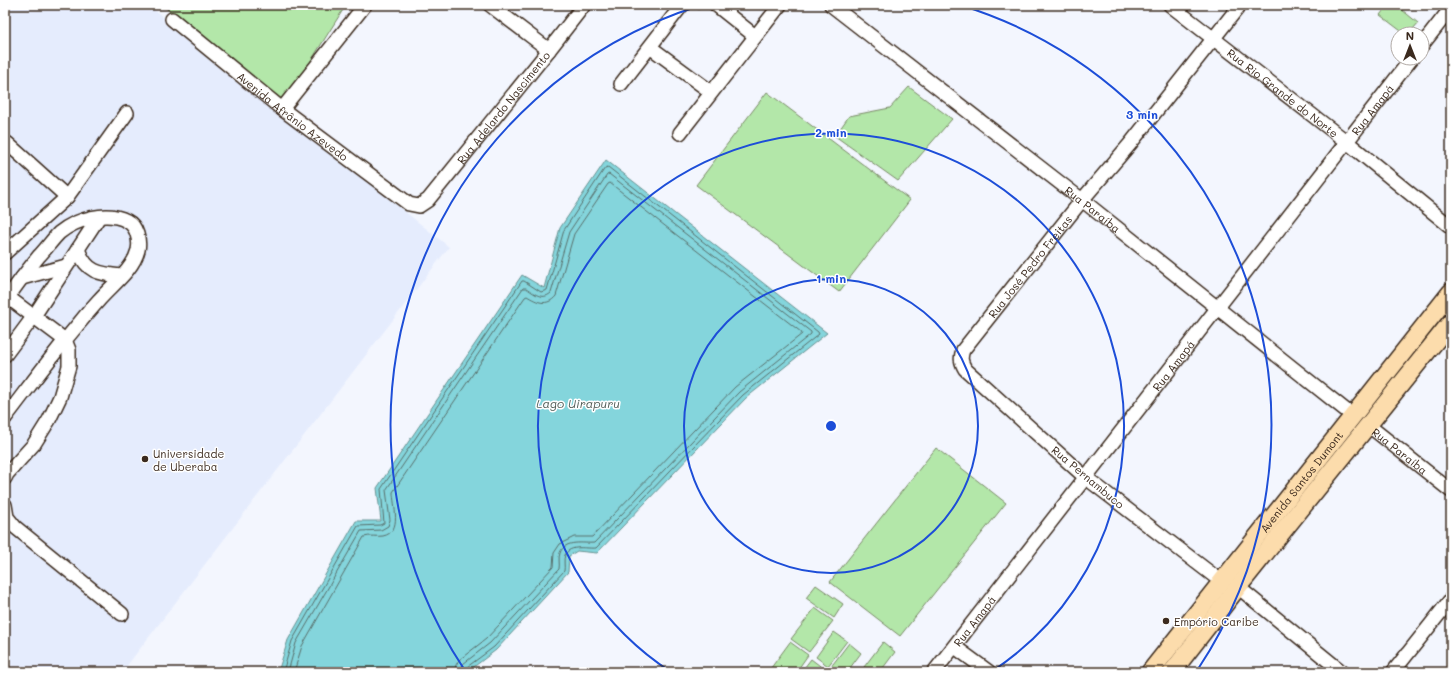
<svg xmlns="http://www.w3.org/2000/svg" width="1456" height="677" viewBox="0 0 1456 677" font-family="Mali,sans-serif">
	<rect width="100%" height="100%" fill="#f3f6fe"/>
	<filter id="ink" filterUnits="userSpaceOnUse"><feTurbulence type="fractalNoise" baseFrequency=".025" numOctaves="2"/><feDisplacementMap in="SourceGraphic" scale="8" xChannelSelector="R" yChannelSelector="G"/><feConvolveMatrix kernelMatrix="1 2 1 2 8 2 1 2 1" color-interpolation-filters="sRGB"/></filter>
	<g filter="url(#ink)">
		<path fill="#e5ecfd" d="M5 5H148L449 247 122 672H5Z"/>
		<path fill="#b3e7a9" stroke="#778864" d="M162 5H346L285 102Z
			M1388 5H1396L1418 23 1409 34H1405L1380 15Z
			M909 87 952 119 898 181 835 136 849 116 890 108Z
			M767 92 910 200 839 292 696 185Z
			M936 448 1006 503 900 636 830 582Z
			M816 585 843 604 834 618 806 598Z
			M815 608 833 621 809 652 791 639Z
			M834 632 847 641 828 666 816 657Z
			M790 642 808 655 796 672H768Z
			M883 642 895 652 880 672H871L864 667Z
			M849 643 861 653 847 672H835L830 668Z
			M811 659 828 672H801Z"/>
		<path fill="#84d5dc" stroke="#679190" d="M606 160 827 333 746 398 597 553 577 551 569 556 568 572 496 650 467 672H278L288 640 356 521H381L377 488 522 275 544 288 560 228Z"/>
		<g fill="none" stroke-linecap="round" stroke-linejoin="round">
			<path stroke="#586e6a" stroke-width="1" d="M283 672 292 641 358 526 380 525 384 523 381 489 522 281H524L541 292 547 290 564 230 605 168 608 167 818 332 819 334 743 395 596 548C587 549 570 544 565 555 563 559 565 567 564 571L494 647 467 667 465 672
				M288 672 296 643 361 531 381 530 388 526 390 520 386 490 523 288H526C534 293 542 301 551 293L569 232 607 175 609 174 811 332V334L739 392 594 543C584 544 565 539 560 553 558 558 560 564 559 569L490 643 463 664 460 672
				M294 672 302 646 364 537C370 535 377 537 383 536 403 532 393 505 393 492L525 297 527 296C537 302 547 307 556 296L574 234 608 184 610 183 801 332 802 334 735 387 592 537H574L560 544 554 553 553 567 486 639 459 660 456 665 454 672"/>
			<defs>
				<g id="minor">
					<path d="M490 5 549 50"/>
					<path d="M716 5 755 36"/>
					<path id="s1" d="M831 5 1082 200 1353 416"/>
					<path id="s2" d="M1170 5 1347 142 1451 227"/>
					<path id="s3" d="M172 19 282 109 409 204 419 206 428 200 549 50 584 5"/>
					<path d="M1422 45 1451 8"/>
					<path d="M650 47 711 92"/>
					<path d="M621 84 682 5"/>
					<path d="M282 109 365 5"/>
					<path d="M680 133 780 5"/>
					<path d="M7 143 67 197"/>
					<path d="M78 249C86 272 99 274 121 276"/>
					<path d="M5 253 67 197 127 113"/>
					<path d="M22 278 66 266"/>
					<path d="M5 295 65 340 69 350V366L60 397 49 420 34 444 7 474 5 478"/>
					<path d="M5 302C15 286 27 271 39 256 46 249 52 240 59 233 76 219 107 210 127 221 137 226 140 241 138 250 133 270 112 285 99 300 88 312 77 326 66 339 45 365 25 392 5 418"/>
					<path d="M5 355 34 316 99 217"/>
					<path id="s4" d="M1368 425 1451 491"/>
					<path d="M5 505 7 517 15 527 122 614"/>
					<path id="s5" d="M1222 582 1085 477 965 369C961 362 960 358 963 350L1082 200 1130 144 1240 5"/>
					<path d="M1238 587 1342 672"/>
					<path d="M955 647 989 672"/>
					<path id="s6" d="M934 672 1412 58"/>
					<path d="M1393 672 1451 599"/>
				</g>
				<g id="major">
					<path id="s7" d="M1150 672 1451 292"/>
					<path d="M1172 672 1238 587 1451 322"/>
				</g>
			</defs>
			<use href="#minor" stroke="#3b2a1e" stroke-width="16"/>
			<use href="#major" stroke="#3b2a1e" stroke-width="20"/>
			<path stroke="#3b2a1e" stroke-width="2" stroke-dasharray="3 3" stroke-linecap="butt" d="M698 9 702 5"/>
			<use href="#minor" stroke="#fff" stroke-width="13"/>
			<use href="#major" stroke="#fcdcac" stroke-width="17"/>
		</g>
	</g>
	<g fill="none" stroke="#1d4ed8" stroke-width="2">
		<circle cx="831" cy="426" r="147"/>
		<path d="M671 672A293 293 0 1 1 991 672"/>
		<path d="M464 669A440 440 0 0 1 702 5M960 5A440 440 0 0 1 1198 669"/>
	</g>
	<g fill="#3b2a1e" stroke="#fff" stroke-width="1.5">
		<circle cx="145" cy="459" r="4"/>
		<circle cx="1166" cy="621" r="4"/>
	</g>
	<g text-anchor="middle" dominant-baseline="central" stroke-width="3" stroke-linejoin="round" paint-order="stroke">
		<g font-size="11" fill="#3b2a1e" stroke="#fff">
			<text stroke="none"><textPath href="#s2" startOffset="143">Rua Rio Grande do Norte</textPath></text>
			<text stroke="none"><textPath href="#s3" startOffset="441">Rua Adelardo Nascimento</textPath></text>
			<text stroke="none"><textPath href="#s6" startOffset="713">Rua Amapá</textPath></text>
			<text stroke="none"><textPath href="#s3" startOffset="155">Avenida Afrânio Azevedo</textPath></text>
			<text stroke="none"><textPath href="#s1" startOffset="332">Rua Paraíba</textPath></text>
			<text stroke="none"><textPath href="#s5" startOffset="461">Rua José Pedro Freitas</textPath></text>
			<text stroke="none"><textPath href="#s6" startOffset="389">Rua Amapá</textPath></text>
			<text stroke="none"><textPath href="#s4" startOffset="41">Rua Paraíba</textPath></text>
			<text transform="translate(1088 477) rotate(40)">Rua Pernambuco</text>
			<text stroke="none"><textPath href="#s7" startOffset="243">Avenida Santos Dumont</textPath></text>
			<text stroke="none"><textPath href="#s6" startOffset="65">Rua Amapá</textPath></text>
		</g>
		<g font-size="11" fill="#3b2a1e" stroke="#fff" text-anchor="start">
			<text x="153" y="453">Universidade<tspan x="153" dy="13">de Uberaba</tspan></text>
			<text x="1174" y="621">Empório Caribe</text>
		</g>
		<g font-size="12" font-style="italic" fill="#515d57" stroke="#fff">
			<text x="578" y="403">Lago Uirapuru</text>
		</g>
	</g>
	<circle cx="831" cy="426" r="6" fill="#1d4ed8" stroke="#fff" stroke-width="2"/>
	<g font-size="12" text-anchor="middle" font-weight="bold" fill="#1d4ed8" stroke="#fff" stroke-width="3" stroke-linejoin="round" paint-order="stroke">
		<text x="1142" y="119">3 min</text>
		<text x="831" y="137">2 min</text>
		<text x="831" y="283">1 min</text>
	</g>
	<rect width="1456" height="677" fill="none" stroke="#fff" stroke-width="20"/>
	<rect x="10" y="10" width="1436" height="657" fill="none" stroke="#3b2a1e" stroke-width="1.5" filter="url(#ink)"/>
	<g transform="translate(1410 46)"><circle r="19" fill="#ffffff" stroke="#b1aaa5"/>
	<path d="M0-3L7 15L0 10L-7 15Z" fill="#3b2a1e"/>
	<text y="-6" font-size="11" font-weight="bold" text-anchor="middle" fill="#3b2a1e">N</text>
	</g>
</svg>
